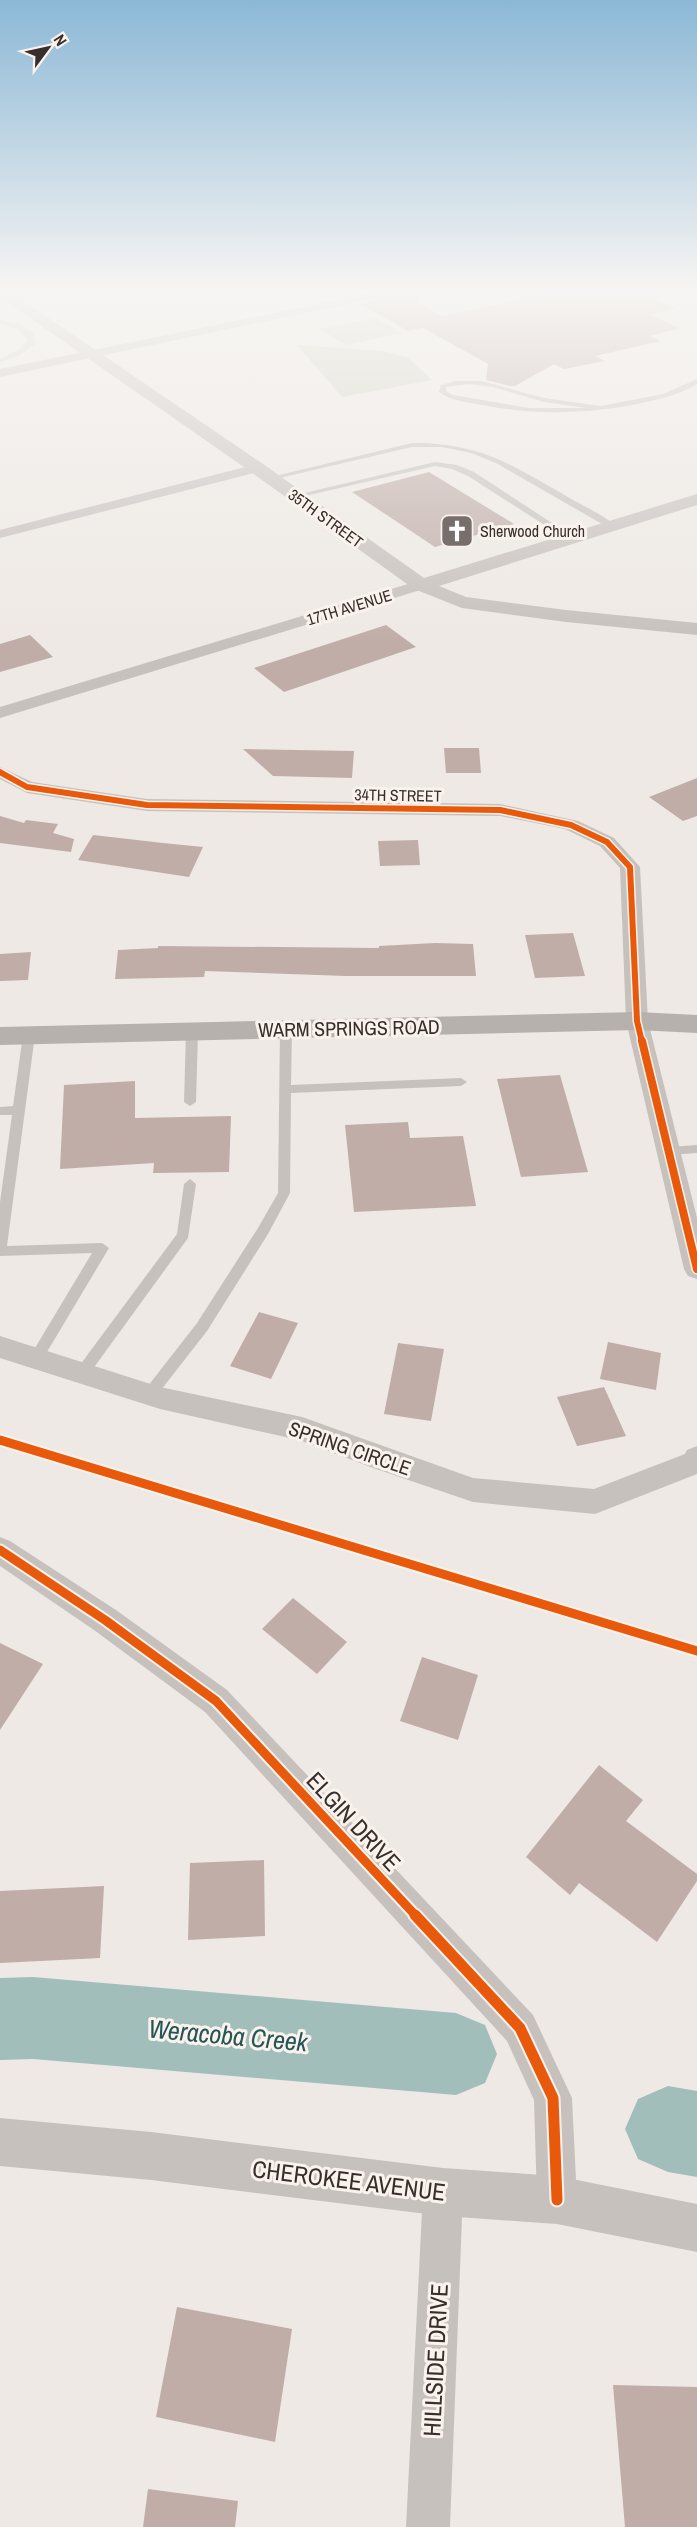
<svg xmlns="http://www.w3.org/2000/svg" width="697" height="2527" viewBox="0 0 697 2527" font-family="'Archivo Narrow',sans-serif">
	<rect width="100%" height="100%" fill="#eee9e4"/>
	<path fill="#d0d2c0" d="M376 318 402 333 346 345 320 329Z
		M0 320 19 324 34 333 36 343 19 356 0 362V359L22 348 27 340 18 329 0 324Z
		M297 345 381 351 407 357 432 380 342 397Z"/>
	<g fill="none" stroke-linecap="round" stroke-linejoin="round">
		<path fill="#a2bebb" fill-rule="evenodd" d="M33 1977 456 2013 485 2025 497 2054 485 2083 456 2095 33 2059 0 2060V1978Z
			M668 2086 697 2091V2177L668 2172 638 2159 625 2129 638 2099Z"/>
	</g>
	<path fill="#c0ada8" d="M404 291H417L418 303 442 316 527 298 537 299 574 291H636L675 308 650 315 680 328 650 336 661 341 595 356 605 361 564 369 554 364 515 386H510L486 380 488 364 423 328 408 331 360 304 396 296Z
		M429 472 514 524 435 547 352 492Z
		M386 625 416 647 284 692 254 668Z
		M30 635 53 657 0 672V644Z
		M444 748H479L481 773H446Z
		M243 749 354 751 352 778 273 776Z
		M697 778V816L683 821 649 797Z
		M0 816 24 823 26 820 58 824 53 833 74 839 71 852 0 843Z
		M93 835 163 843 203 847 189 877 78 860Z
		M418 840 420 865 380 866 378 841Z
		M573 933 585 976 535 978 525 935Z
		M435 943 473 944 476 976H346L205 971 204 977 115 979 118 950 158 948V946L379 948V946Z
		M31 952 28 980 0 981V954Z
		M560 1075 588 1172 521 1177 497 1079Z
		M135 1081V1118L231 1116 229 1172 153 1173 154 1163 60 1169 64 1085Z
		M408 1122 410 1138 463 1136 476 1206 354 1212 345 1125Z
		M259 1312 298 1323 271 1379 230 1366Z
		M608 1342 661 1353 656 1390 600 1379Z
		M398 1343 444 1349 431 1421 384 1414Z
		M604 1387 626 1436 577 1446 557 1397Z
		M293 1598 347 1642 317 1674 262 1629Z
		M0 1643 43 1664 0 1730Z
		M422 1657 478 1675 458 1740 400 1721Z
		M599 1765 643 1800 626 1821 697 1874V1881L657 1942 579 1883 570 1895 526 1857Z
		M264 1860 265 1936 188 1940 190 1863Z
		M104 1886 100 1958 0 1963V1891Z
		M177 2307 292 2329 275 2442 156 2417Z
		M613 2385 697 2387V2527H625Z
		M148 2489 238 2501 235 2527H143Z"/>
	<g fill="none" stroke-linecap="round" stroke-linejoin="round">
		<path fill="#c7c1bd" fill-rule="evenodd" d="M697 379V384C676 397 651 401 627 406 577 414 532 415 482 405 467 402 450 401 439 392L441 385 456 381H482L544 398 601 406 663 394ZM469 384 493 387 544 402 586 408H529L453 395 446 391V387Z
			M412 443C481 443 510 464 568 497 583 506 602 514 616 526L609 528 496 463 471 453 442 447H412L271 480 267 478Z
			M435 462 457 465 474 472 575 538 568 540 468 476 452 469 435 466 296 498 292 496Z
			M286 1025 292 1029 291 1085 461 1078 467 1082 461 1086 291 1093 290 1193 268 1234 207 1331 154 1399 149 1401 144 1399 142 1395 144 1391 197 1323 258 1228 278 1193 280 1029Z
			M192 1028 198 1032 196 1102 190 1106 184 1102 186 1032Z
			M29 1031 35 1035 7 1246 102 1243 109 1248 41 1362H31L29 1358 92 1253 0 1256V1202L12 1115H0V1107L13 1106 23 1035Z
			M697 1145V1153L669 1155 663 1151 669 1147Z
			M190 1179 196 1184 188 1238 87 1377H77L75 1373 77 1369 177 1234 184 1184Z"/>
		<path fill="#c7c1bd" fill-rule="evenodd" d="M382 291H402L396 294 0 377V369Z
			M257 464 264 468 262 471 0 538V530Z
			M421 580 427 582 429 585 427 588 0 718V707Z
			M0 767 32 782 147 799 500 804 578 821 614 838 640 867 648 1021 697 1218V1279L688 1276 684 1269 626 1021 620 868 600 846 565 829 500 816 147 811 27 793 0 779Z
			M0 1336 160 1387 302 1417 473 1478 594 1489 685 1454 687 1450 697 1446V1474L595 1514 473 1502 376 1469 299 1440 160 1409 0 1358Z
			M0 1537 10 1541 116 1610 227 1690 533 2015 572 2098 577 2200 571 2214 557 2220 543 2214 537 2200 534 2100 507 2041 205 1712 94 1630 0 1566Z
			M443 2172 457 2178 463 2192 450 2527H406L423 2192 429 2178Z"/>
		<path fill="#c7c1bd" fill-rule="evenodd" d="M0 291H9L263 464 424 578 697 494V505L439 586 466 597 566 610 697 623V635L566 622 462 608 414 589 251 472 0 297Z
			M0 2118 151 2132 443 2168 557 2176 697 2204V2252L557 2224 443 2216 151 2180 0 2166Z"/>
		<path fill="#b7b1ae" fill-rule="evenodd" d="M637 1012 697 1015V1033L637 1030 0 1045V1027Z"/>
		<defs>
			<path id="cycleway-far3" d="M0 772 27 787 147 805 500 810 571 825 607 842 630 867 637 1021 642 1042"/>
			<path id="cycleway-far2" d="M642 1041 697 1269"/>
			<path id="cycleway-far1" d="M0 1440 697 1651
				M0 1550 105 1620 216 1701 417 1917"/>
			<path id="cycleway" d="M415 1915 520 2028 553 2098 557 2200"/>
		</defs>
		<use href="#cycleway-far3" stroke="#f9f2ed" stroke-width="9"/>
		<use href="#cycleway-far2" stroke="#f9f2ed" stroke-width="11"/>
		<use href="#cycleway-far1" stroke="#f9f2ed" stroke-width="13"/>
		<use href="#cycleway" stroke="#f9f2ed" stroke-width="15"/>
		<use href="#cycleway-far3" stroke="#e8590c" stroke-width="6"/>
		<use href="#cycleway-far2" stroke="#e8590c" stroke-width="8"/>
		<use href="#cycleway-far1" stroke="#e8590c" stroke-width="9"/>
		<use href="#cycleway" stroke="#e8590c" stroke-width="11"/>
	</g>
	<linearGradient id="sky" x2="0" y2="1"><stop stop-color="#8cb8d6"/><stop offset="0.45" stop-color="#f7f5f3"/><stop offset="1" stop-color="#f7f5f3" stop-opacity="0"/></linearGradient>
	<rect width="697" height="644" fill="url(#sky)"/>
	<defs>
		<symbol id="church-square" viewBox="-11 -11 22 22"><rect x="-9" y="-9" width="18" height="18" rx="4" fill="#786f6c" stroke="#f9f2ed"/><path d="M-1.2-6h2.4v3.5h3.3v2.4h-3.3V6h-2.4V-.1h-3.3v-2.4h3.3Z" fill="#fff"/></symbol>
	</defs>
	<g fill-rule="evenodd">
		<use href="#church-square" x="438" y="512" width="38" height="38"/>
	</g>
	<g text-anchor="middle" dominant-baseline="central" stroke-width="6" stroke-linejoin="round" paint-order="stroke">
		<g font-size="16" fill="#382e2b" stroke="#f9f2ed">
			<text transform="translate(326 518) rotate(36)">35TH STREET</text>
			<text transform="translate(349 607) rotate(-17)">17TH AVENUE</text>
			<text transform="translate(398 795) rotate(1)">34TH STREET</text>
		</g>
		<g font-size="16" fill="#382e2b" stroke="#f9f2ed" text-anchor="start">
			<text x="480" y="531">Sherwood Church</text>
		</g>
		<g font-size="20" fill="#382e2b" stroke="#f9f2ed">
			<text transform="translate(349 1028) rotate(-1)">WARM SPRINGS ROAD</text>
			<text transform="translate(350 1448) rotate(19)">SPRING CIRCLE</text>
		</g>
		<g font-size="24" fill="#382e2b" stroke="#f9f2ed">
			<text transform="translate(354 1821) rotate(47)">ELGIN DRIVE</text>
			<text transform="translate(349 2180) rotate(7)">CHEROKEE AVENUE</text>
			<text transform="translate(435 2360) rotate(-87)">HILLSIDE DRIVE</text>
		</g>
		<g font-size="26" font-style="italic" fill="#255554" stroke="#f9f2ed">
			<text transform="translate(228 2035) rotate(5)">Weracoba Creek</text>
		</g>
	</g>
	<g transform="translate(48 48) rotate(57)" stroke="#f9f2ed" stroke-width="4.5" paint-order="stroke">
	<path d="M0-4.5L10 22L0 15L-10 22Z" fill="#382e2b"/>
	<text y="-9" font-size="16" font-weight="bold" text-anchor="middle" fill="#382e2b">N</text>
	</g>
</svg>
